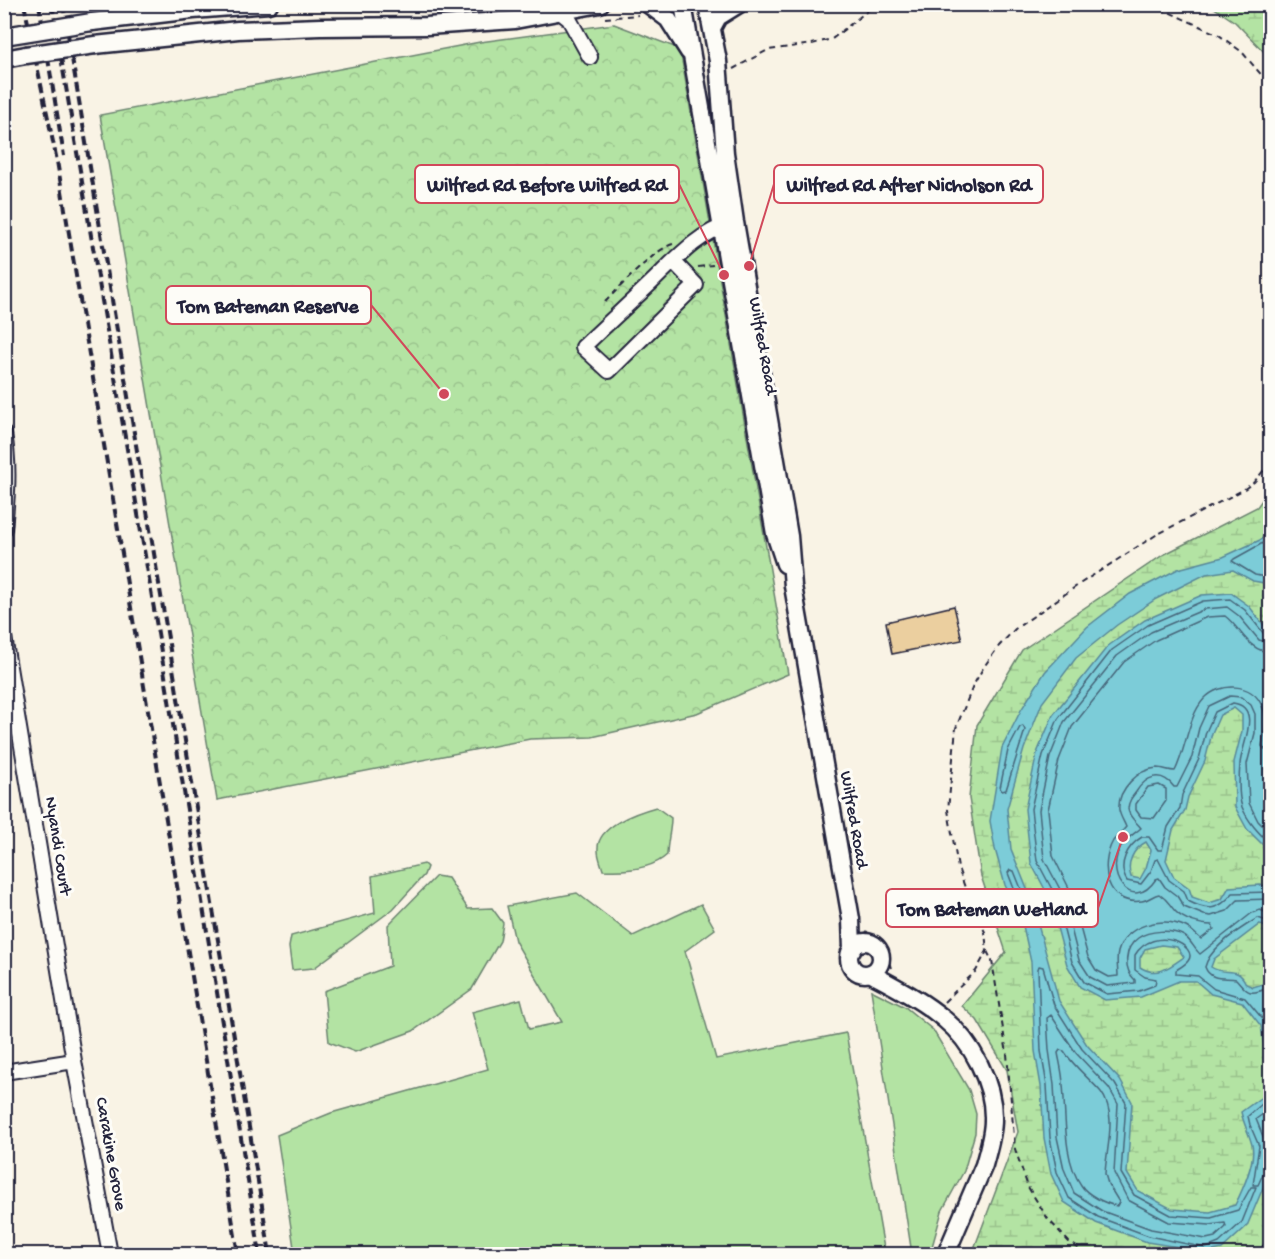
<svg xmlns="http://www.w3.org/2000/svg" width="1275" height="1259" viewBox="0 0 1275 1259" font-family="'Gochi Hand',sans-serif">
	<defs>
		<pattern id="wetland-marsh" width="20" height="14" patternUnits="userSpaceOnUse" patternTransform="scale(1.5)"><rect width="20" height="14" fill="#b3e3a3"/><path d="M1 5h8M5 5V1M11 12h8M15 12V8" fill="none" stroke="#9ac28d"/></pattern>
		<pattern id="park-crowns" width="20" height="18" patternUnits="userSpaceOnUse" patternTransform="scale(1.5)"><rect width="20" height="18" fill="#b3e3a3"/><path d="M2 6a3 3 0 1 1 6 0M12 15a3 3 0 1 1 6 0" fill="none" stroke="#9ac28d"/></pattern>
	</defs>
	<rect width="100%" height="100%" fill="#f9f3e5"/>
	<filter id="ink" filterUnits="userSpaceOnUse"><feTurbulence type="fractalNoise" baseFrequency=".0167" numOctaves="2"/><feDisplacementMap in="SourceGraphic" scale="12" xChannelSelector="R" yChannelSelector="G"/><feConvolveMatrix kernelMatrix="1 2 1 2 8 2 1 2 1" color-interpolation-filters="sRGB"/></filter>
	<g filter="url(#ink)">
		<path fill="#b3e3a3" stroke="#6a826f" stroke-width="1.5" d="M656 807 671 818C671 831 667 842 667 855 651 870 623 871 603 870 601 863 598 857 598 850 596 826 638 812 656 807Z
			M424 864 427 867 424 875 393 909 314 968 292 970 289 947 291 936 375 913 372 876Z
			M436 876 448 878 468 909 492 908 503 923 500 941 472 989 413 1031 355 1052 329 1042 324 991 390 966 388 925Z
			M577 893 633 936 701 904 715 929 685 951 716 1059 846 1033 885 1254H295L277 1135 331 1113 488 1069 472 1012 521 999 529 1029 562 1022 515 941 507 906Z
			M871 990 905 1007 933 1030 969 1090 976 1114 975 1133 964 1171 942 1211 930 1254H912Z"/>
		<path fill="url(#wetland-marsh)" stroke="#6a826f" stroke-width="1.5" d="M1210 5H1270V58L1235 22Z
			M1270 489V1254H972L1018 1132 1007 1070 977 1020 962 1006 1006 952 981 876 969 798 977 725 1022 650 1163 555 1257 507Z"/>
		<path fill="url(#park-crowns)" stroke="#6a826f" stroke-width="1.5" d="M614 24 680 49 788 674 697 713 592 737 530 739 217 800 100 115 480 42Z"/>
		<path fill="#7cccd8" stroke="#588899" stroke-width="1.5" fill-rule="evenodd" d="M1270 532V584L1253 581 1233 570 1206 574 1156 599 1117 625 1076 658 1042 703 1024 749 1007 809 1011 849 1031 899 1059 1001 1087 1045 1120 1080 1132 1102 1127 1173 1138 1191 1172 1209 1210 1212 1235 1205C1242 1191 1256 1160 1252 1145 1249 1133 1244 1125 1241 1112L1259 1099 1270 1094V1171L1247 1226 1222 1249 1208 1252 1147 1242 1096 1223 1064 1202 1051 1174 1044 1138 1041 1086 1035 1051 1031 962 1022 921 1005 885 995 849 990 821 1002 748 1021 710 1045 672 1087 627 1130 594 1178 569 1223 557 1260 540Z
			M1231 593 1249 606 1270 633V749L1267 776 1270 783V852L1247 829 1235 807 1234 762 1242 731V715L1234 708 1220 715 1212 733 1205 761 1188 797 1185 810 1173 830 1166 860 1174 877 1189 888 1192 897 1209 903 1222 899 1229 887 1260 885 1270 886V930L1260 924 1214 959 1211 967C1225 977 1238 964 1246 984L1253 987 1263 984 1270 957V1068L1266 1059 1261 1026 1242 1002 1211 994 1196 981H1179L1141 997 1105 1000 1080 987 1067 965 1049 897 1031 863 1025 809 1037 753 1053 715 1108 646 1145 620 1202 595ZM1146 842 1151 850 1146 868 1140 879 1131 877C1126 863 1133 849 1146 842ZM1161 945 1177 947 1184 957C1170 967 1157 978 1140 967V958L1145 949Z"/>
		<g fill="none" stroke-linecap="round" stroke-linejoin="round">
			<path stroke="#46667a" stroke-width="1.5" d="M1270 539 1234 559 1232 561 1255 575 1270 578
				M1270 636 1264 634 1245 610 1230 599 1203 601 1148 625 1112 650 1058 719 1043 755 1031 809 1037 861 1055 895 1072 962 1084 982 1107 994 1139 991 1155 985 1156 979 1145 977 1135 970V955C1154 924 1200 946 1188 961 1185 965 1179 968 1176 970V974L1198 976 1214 989 1245 998 1266 1023 1270 1043
				M1270 643 1259 640 1239 616 1227 607 1205 609 1151 632 1117 656 1097 681 1064 722 1050 757 1039 810 1044 859 1062 893 1079 960 1090 977 1107 986 1135 983V980C1123 969 1124 948 1138 938 1149 930 1172 929 1184 936 1191 940 1194 949 1200 954L1252 913 1260 910 1270 914
				M1270 652C1249 652 1241 628 1225 616L1207 617 1156 640 1124 662 1072 727 1059 760 1048 810 1053 856 1070 890 1088 957 1096 970 1109 977 1118 976C1118 969 1116 960 1118 952 1126 924 1162 916 1186 927 1192 930 1196 935 1201 939L1214 929 1212 925C1200 925 1183 920 1175 911 1168 903 1169 901 1159 894 1153 895 1149 900 1142 901 1106 906 1099 866 1113 841 1117 836 1122 832 1126 827 1124 822 1120 816 1119 810 1117 790 1138 769 1157 768 1163 768 1169 771 1175 771 1186 750 1188 716 1204 699 1220 682 1252 682 1262 706 1268 718 1264 734 1262 746L1264 749 1270 748
				M1023 726 1025 730 1006 790 1002 791 1000 788 1008 750 1020 727Z
				M1159 785 1166 789V801L1154 818 1141 817 1136 810V804L1148 787Z
				M1270 833 1258 821 1249 803 1247 764 1255 733V714L1251 705 1241 697 1230 696 1209 706 1199 728 1192 757 1177 787H1174C1161 770 1146 776 1136 792 1132 797 1128 802 1128 809 1129 818 1137 822 1141 828 1135 833 1128 837 1123 844 1101 873 1132 915 1156 879L1159 878 1165 887 1177 896 1184 907 1204 915 1211 916 1227 911 1238 900 1270 899
				M1270 844C1259 833 1248 822 1242 807 1238 796 1239 776 1240 764 1241 747 1263 707 1233 703L1215 712 1206 732 1199 759 1182 795 1180 808 1168 827 1162 850H1158L1149 837H1142C1127 846 1117 865 1127 881L1141 884 1151 871 1155 860 1158 859 1169 880 1184 891 1188 901C1209 912 1219 910 1233 893L1270 892
				M1010 870 1014 871 1024 896 1022 900 1018 899 1008 873Z
				M1270 922 1258 918C1241 928 1209 948 1205 967 1210 981 1224 977 1236 979 1247 991 1247 996 1266 989L1270 980
				M1039 966 1043 967 1054 1005 1082 1049 1115 1084 1126 1103 1121 1173 1134 1195 1171 1215 1211 1218 1238 1210 1251 1187H1256L1242 1222 1219 1243 1206 1248 1149 1236 1098 1217 1069 1198 1057 1172 1050 1138 1047 1085 1041 1051 1038 969Z
				M1051 1015 1076 1053 1109 1088 1118 1104 1114 1173 1128 1200 1169 1222 1210 1225 1225 1223 1226 1227 1215 1237 1206 1239 1151 1229 1102 1211 1074 1193 1064 1169 1057 1137 1054 1085 1049 1050 1047 1018Z
				M1060 1050 1064 1051C1074 1067 1089 1078 1101 1092 1118 1114 1106 1149 1105 1174L1108 1184 1119 1202 1117 1206C1106 1204 1087 1195 1081 1185 1063 1160 1066 1115 1063 1085 1063 1075 1060 1064 1058 1053Z
				M1270 1101 1262 1104 1248 1116 1250 1125 1259 1146 1253 1185H1258L1263 1174 1270 1171
				M1270 1109 1256 1119 1266 1144 1265 1162 1270 1164"/>
		</g>
		<path fill="#ebcf9f" stroke="#22223b" stroke-width="1.5" d="M954 606 962 640 892 654 886 622Z"/>
		<g fill="none" stroke-linecap="round" stroke-linejoin="round">
			<defs>
				<path id="minor" d="M559 11 569 19 590 57
					M674 262 696 285 609 371 583 347C606 325 629 304 652 282 675 260 698 233 730 224
					M4 434C10 466 7 498 4 529
					M4 637 74 1061 110 1254
					M4 1072 74 1061"/>
				<path id="major" d="M648 4 668 19 689 52
					M683 4 775 534 785 564
					M707 4 718 61 725 153 735 222 789 536 793 586 851 919 852 950
					M92 22 193 10 269 4
					M712 28 718 17 739 4
					M4 36 23 33
					M95 45 238 30 320 27 427 26 515 20 600 4
					M4 59 26 55
					M849 958a16 16 0 1 1 32 0a16 16 0 1 1-32 0Z
					M870 973C895 987 922 1000 944 1019 972 1042 994 1083 993 1120 993 1135 988 1150 984 1165L946 1254"/>
			</defs>
			<use href="#minor" stroke="#22223b" stroke-width="18"/>
			<use href="#major" stroke="#22223b" stroke-width="21"/>
			<path stroke="#22223b" stroke-width="2" stroke-dasharray="6 4.5" stroke-linecap="butt" d="M1151 4 1219 35 1242 52 1270 85
				M605 18 638 15
				M733 69 768 50 812 44 832 39 876 4
				M698 267 713 265
				M605 302C619 288 656 248 673 244
				M866 931C873 938 885 943 888 953 890 958 889 963 891 968
				M987 951 992 961 1007 1054 1015 1149 1028 1187 1048 1219 1069 1242 1083 1251 1100 1254 1126 1249H1141L1158 1254
				M944 1002 976 971 987 951 985 932 968 896 958 868 948 810 956 728 973 686 983 668 999 646 1015 629 1081 583 1156 535 1243 490 1254 482 1270 463
				M1255 1254 1267 1242 1270 1234"/>
			<use href="#minor" stroke="#fdfcf7" stroke-width="14"/>
			<use href="#major" stroke="#fdfcf7" stroke-width="16"/>
			<path stroke="#22223b" stroke-width="4" stroke-dasharray="9 4.5" stroke-linecap="butt" d="M24 4 57 161 238 1254
				M39 4 64 156
				M52 4 154 609 260 1254
				M63 4 270 1254"/>
			<defs>
				<path id="major-bridge" d="M23 33 92 22
					M26 55 95 45"/>
			</defs>
			<use href="#major-bridge" stroke="#22223b" stroke-width="21" stroke-linecap="butt"/>
			<use href="#major-bridge" stroke="#fdfcf7" stroke-width="16"/>
		</g>
	</g>
	<g text-anchor="middle" dominant-baseline="central" stroke-width="6" stroke-linejoin="round" paint-order="stroke">
		<g font-size="18" fill="#22223b" stroke="#fdfcf7">
			<text transform="translate(762 346) rotate(80)">Wilfred Road</text>
			<text transform="translate(853 820) rotate(80)">Wilfred Road</text>
			<text transform="translate(57 846) rotate(81)">Nyandi Court</text>
			<text transform="translate(110 1154) rotate(80)">Carakine Grove</text>
		</g>
	</g>
	<path fill="none" stroke="#d1495b" stroke-width="2" d="M724 275L679 184M749 266L774 184M444 394L371 305M1123 837L1098 908"/>
	<g fill="#d1495b" stroke="#fdfcf7" stroke-width="2">
		<circle cx="724" cy="275" r="6"/>
		<circle cx="749" cy="266" r="6"/>
		<circle cx="444" cy="394" r="6"/>
		<circle cx="1123" cy="837" r="6"/>
	</g>
	<g fill="#fdfcf7" stroke="#d1495b" stroke-width="2">
		<rect x="415" y="165" width="264" height="38" rx="6"/>
		<rect x="774" y="165" width="269" height="38" rx="6"/>
		<rect x="166" y="286" width="205" height="38" rx="6"/>
		<rect x="886" y="889" width="212" height="38" rx="6"/>
	</g>
	<g font-size="20" text-anchor="middle" font-weight="bold" fill="#22223b">
		<text x="547" y="191">Wilfred Rd Before Wilfred Rd</text>
		<text x="909" y="191">Wilfred Rd After Nicholson Rd</text>
		<text x="268" y="312">Tom Bateman Reserve</text>
		<text x="992" y="915">Tom Bateman Wetland</text>
	</g>
	<rect width="1275" height="1259" fill="none" stroke="#fdfcf7" stroke-width="24"/>
	<rect x="12" y="12" width="1251" height="1235" fill="none" stroke="#22223b" stroke-width="2" filter="url(#ink)"/>
</svg>
